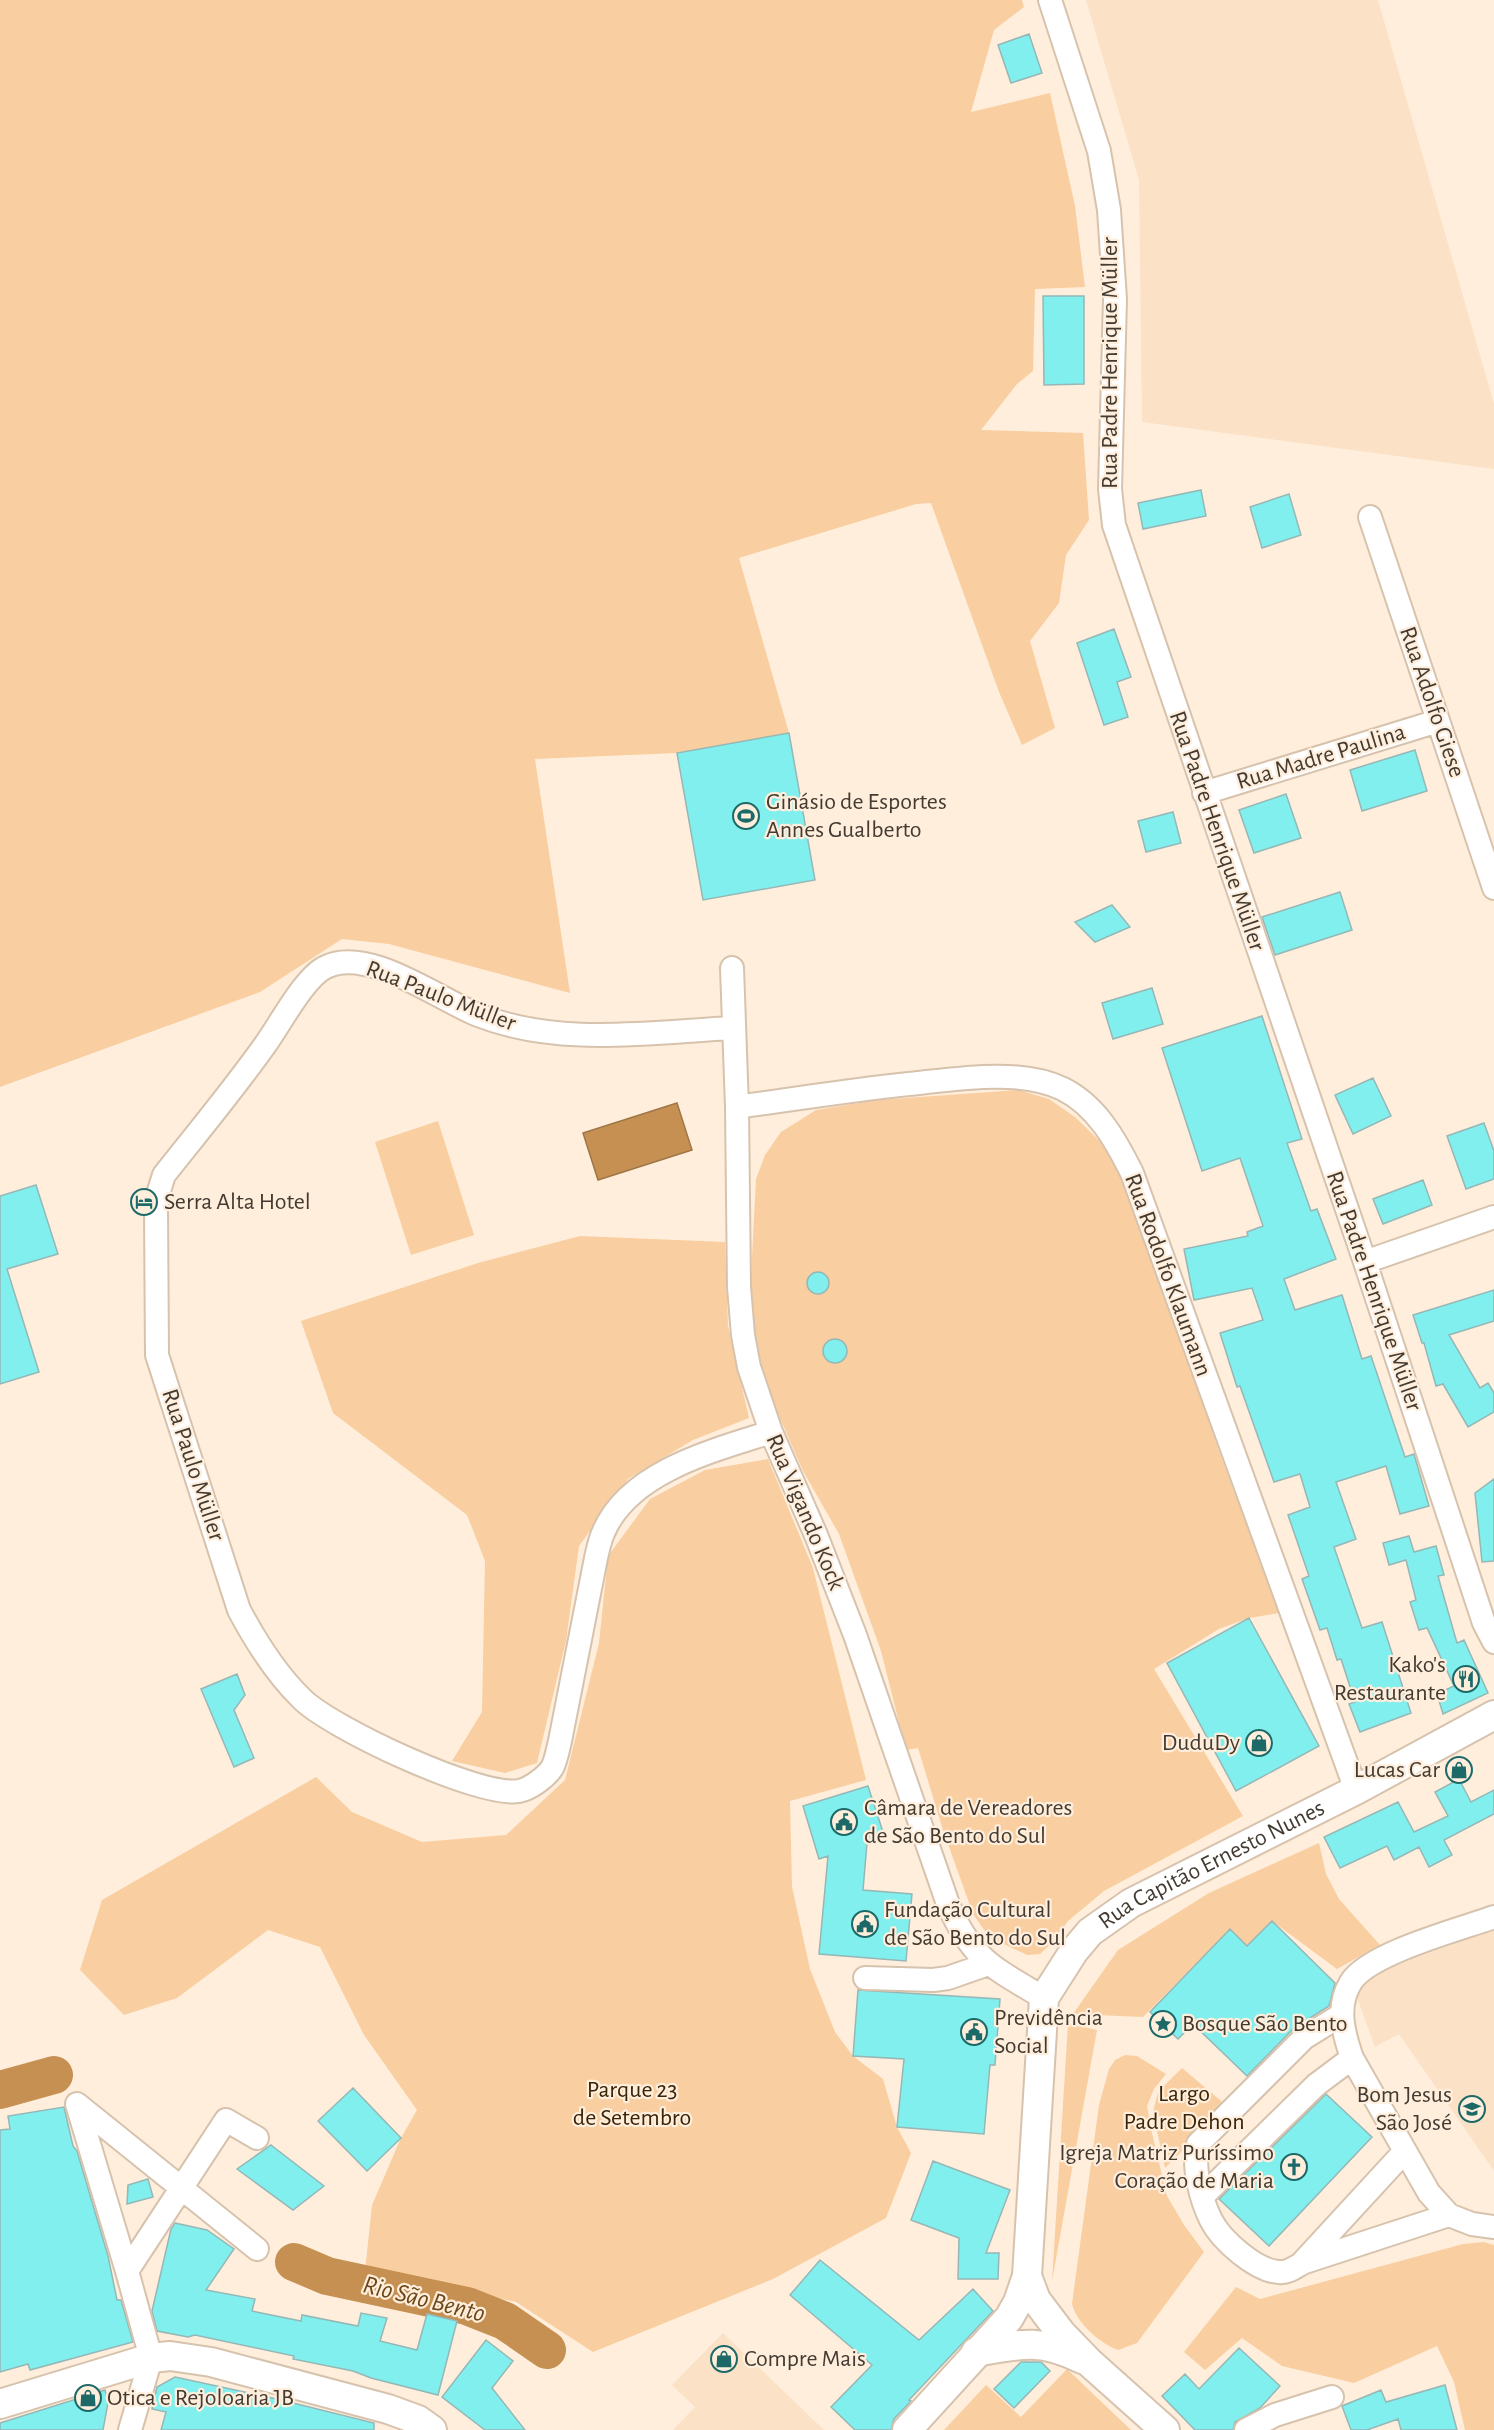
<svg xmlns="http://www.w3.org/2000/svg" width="1494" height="2430" viewBox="0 0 1494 2430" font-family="'Alegreya Sans',sans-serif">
	<rect width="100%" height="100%" fill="#ffeedc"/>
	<path fill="#fbe1c5" d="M1086 0H1378L1494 404V469L1142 422 1139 180Z
		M1494 1930V2171L1399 2034 1375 2047 1351 1981Z
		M723 2333 824 2430H673L695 2407 672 2385Z"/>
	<path fill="#f9cea0" d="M0 0H1022L1024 7 994 30 971 112 1050 93 1075 206 1085 287 1035 289 1033 371 1017 384 981 430 1083 433 1089 520 1066 555 1059 603 1030 641 1055 728 1022 745 999 692 931 503 916 504 739 558 789 733 677 753 535 759 570 993 389 944 342 939 260 992 0 1087Z
		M1018 1090 1049 1099 1075 1117 1106 1147 1123 1176 1220 1454 1279 1613 1249 1618 1219 1629 1154 1669 1243 1816 1104 1891 1068 1921 1053 1942 1040 1954 1027 1955 989 1937 973 1914 943 1830 918 1748 906 1750 881 1651 839 1534 803 1471 755 1361 749 1315 756 1179 765 1155 781 1132 816 1110 878 1100Z
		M438 1121 474 1235 411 1255 375 1142Z
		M580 1236 725 1242 728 1326 749 1418 693 1440 628 1479 579 1546 566 1641 537 1763 505 1773 452 1761 482 1712 485 1561 467 1515 333 1413 301 1321 478 1263Z
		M768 1459 813 1568 866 1780 790 1801 792 1887 810 1969 835 2032 853 2056 883 2079 897 2127 911 2153 886 2218 773 2279 593 2352 516 2302 365 2271 372 2205 401 2138 417 2110 364 2035 320 1947 268 1930 177 1998 124 2015 80 1970 102 1900 316 1777 352 1812 422 1842 506 1835 565 1780 599 1643 608 1556 650 1499 705 1470Z
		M1319 1843 1326 1874 1339 1899 1380 1945 1337 1969 1272 1921 1247 1946 1230 1929 1143 2017 1073 2014 1118 1950 1209 1893Z
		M1068 2024 1097 2030 1052 2281Z
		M1125 2055 1137 2056 1166 2074 1154 2089 1147 2106 1152 2133 1167 2196 1184 2225 1204 2252 1137 2343 1118 2350C1099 2343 1077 2323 1072 2304L1099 2105 1109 2069 1115 2060Z
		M1182 2068 1227 2106 1165 2168 1153 2112 1158 2092Z
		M1484 2242 1494 2245V2430H1465L1454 2382 1437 2346 1354 2383 1282 2366 1242 2338 1205 2370 1184 2352 1236 2287 1260 2299 1463 2244Z
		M1067 2369 1131 2430H944L986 2385 1021 2417Z"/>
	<path fill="#c59052" stroke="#9e7648" stroke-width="1.5" d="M677 1103 692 1150 598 1180 583 1133Z"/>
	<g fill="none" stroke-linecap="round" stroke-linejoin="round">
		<path stroke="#c59052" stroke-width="38" d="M0 2090 54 2075
			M294 2262 327 2276 467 2306 505 2321 547 2350"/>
	</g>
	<path fill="#80efed" stroke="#95b7b6" stroke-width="1.5" d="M1029 34 1042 73 1011 83 998 45Z
		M1043 296H1084V384L1044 385Z
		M1201 490 1206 516 1143 529 1138 503Z
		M1289 494 1301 535 1262 548 1250 507Z
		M1114 629 1131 677 1117 682 1128 717 1104 725 1077 643Z
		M789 733 815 880 703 900 677 753Z
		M1415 750 1427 791 1362 811 1350 770Z
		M1286 794 1301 838 1254 853 1239 810Z
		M1173 812 1181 843 1146 852 1138 821Z
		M1340 892 1352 930 1275 955 1262 917Z
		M1112 905 1130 927 1095 942 1075 922Z
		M1152 988 1163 1024 1113 1039 1102 1003Z
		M1262 1016 1302 1139 1287 1143 1311 1211 1317 1209 1336 1259 1284 1279 1295 1310 1342 1295 1362 1359 1371 1356 1405 1457 1414 1454 1429 1506 1400 1514 1386 1466 1336 1482 1356 1539 1334 1547 1362 1628 1382 1622 1411 1713 1360 1732 1349 1704 1355 1702 1341 1659 1337 1660 1327 1628 1320 1630 1302 1579 1309 1576 1288 1515 1310 1507 1300 1474 1274 1482 1240 1386 1237 1387 1220 1333 1263 1320 1252 1288 1194 1300 1184 1249 1248 1236 1247 1232 1263 1226 1240 1158 1202 1171 1162 1048Z
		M1373 1078 1391 1116 1353 1134 1335 1095Z
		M1484 1123 1494 1151V1179L1466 1189 1447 1136Z
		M1423 1180 1432 1205 1383 1224 1373 1199Z
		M36 1185 58 1254 7 1269 39 1372 0 1384V1196Z
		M807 1283a11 11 0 1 1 22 0a11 11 0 1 1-22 0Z
		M1494 1290V1321L1449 1335 1480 1388 1488 1383 1494 1393V1412L1468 1427 1443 1384 1436 1386 1424 1343H1422L1413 1315Z
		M823 1351a12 12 0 1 1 24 0a12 12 0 1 1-24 0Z
		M1494 1479V1561L1482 1562 1475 1493Z
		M1409 1536 1414 1552 1436 1546 1444 1575 1438 1576 1457 1643 1464 1640 1488 1693 1443 1714 1437 1694 1454 1686 1427 1628 1419 1630 1410 1602 1416 1600 1406 1560 1389 1565 1383 1543Z
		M1249 1618 1319 1746 1236 1791 1167 1663Z
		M237 1674 245 1695 234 1710 254 1758 234 1767 201 1689Z
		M1459 1779 1471 1802 1494 1790V1814L1444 1840 1452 1855 1429 1867 1419 1847 1394 1860 1387 1846 1340 1868 1324 1837 1398 1802 1414 1832 1448 1816 1435 1792Z
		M868 1786 885 1838 867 1843 863 1890 912 1894 906 1961 819 1954 828 1856 819 1859 803 1806Z
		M1272 1921 1335 1983 1329 2006 1294 2028 1247 2076 1193 2024 1178 2039 1150 2012 1230 1929 1247 1946Z
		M858 1990 1000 1999 995 2065H990L984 2134 897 2127 904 2059 853 2056Z
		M353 2088 401 2138 367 2171 318 2121Z
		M1326 2094 1372 2137 1269 2246 1219 2199Z
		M64 2107 73 2146 77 2151 108 2256 117 2300H121L133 2342 30 2370 28 2364 0 2372V2130L10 2129 8 2116Z
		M271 2145 324 2186 293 2210 237 2169Z
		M933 2161 1010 2190 986 2253H999L998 2279H958L959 2238 911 2220Z
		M148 2179 153 2197 127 2204 128 2185Z
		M175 2223 207 2230 234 2249 206 2290 255 2299 252 2311 301 2321 302 2315 358 2326 361 2313 387 2318 380 2341 417 2350 427 2314 457 2321 438 2395 371 2378 353 2371 293 2359 294 2356 195 2335 188 2337 157 2331 152 2311 171 2229Z
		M820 2260 919 2340 973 2289 993 2311 909 2400 911 2401 894 2419 891 2430H855L831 2407 872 2365 790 2295Z
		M486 2340 513 2361 492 2388 525 2430H485L442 2397Z
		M1239 2348 1280 2386 1260 2408 1235 2422 1233 2430H1195L1162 2396 1185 2374 1199 2389Z
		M1021 2362H1041L1050 2371 1014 2408 994 2389Z
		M175 2377 277 2399 374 2423V2430H161L166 2412 152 2409 157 2387Z
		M1445 2385 1457 2430H1401L1398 2419 1367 2430H1351L1342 2406 1381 2390 1386 2402Z
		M105 2390 108 2403 103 2430H0V2423Z"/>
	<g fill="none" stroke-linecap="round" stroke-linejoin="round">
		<defs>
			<path id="minor" d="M1050 0 1099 151 1109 210 1115 299 1110 489 1114 525 1365 1262 1484 1623 1494 1642
				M1370 517 1494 888
				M1204 793 1438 721
				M732 968 737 1107 739 1287 743 1335 749 1367 771 1432 816 1535 855 1635 948 1904C972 1960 994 1968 1044 1998
				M734 1028C650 1032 559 1047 478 1015 438 999 368 946 326 967 305 976 279 1026 265 1045 233 1090 198 1132 164 1175L158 1194 156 1210 157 1355 239 1610C256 1642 276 1674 302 1699 331 1728 480 1798 519 1791 530 1789 546 1777 552 1768 556 1761 558 1749 560 1741L596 1558C598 1549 600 1539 604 1531 630 1471 715 1450 771 1432
				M737 1107C794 1099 852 1090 909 1084 956 1079 1020 1068 1063 1089 1097 1106 1116 1141 1132 1173L1356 1790
				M1365 1262 1494 1217
				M1494 1917C1461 1929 1369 1953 1351 1982 1336 2006 1343 2032 1352 2058L1429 2193 1449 2215 1472 2224 1494 2227
				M865 1978 933 1980 948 1978 988 1964
				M1341 2015 1304 2038 1198 2144C1192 2166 1201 2200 1211 2220 1221 2240 1256 2271 1279 2272 1287 2273 1294 2268 1301 2264L1405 2151
				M1203 2196 1316 2085 1352 2058
				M1302 2263 1449 2215
				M127 2271 77 2104 257 2249
				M130 2430 151 2358 127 2271 226 2120 257 2138
				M1246 2430 1275 2415 1332 2397"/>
			<g id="major">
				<path d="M1027 2276 1036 2300 1061 2333 1090 2363 1165 2430"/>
				<path d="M976 2352C1020 2344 1040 2338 1082 2359"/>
				<path d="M0 2404 151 2358 170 2356 211 2362 388 2409 418 2420 432 2430"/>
				<path id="s1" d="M907 2430 1009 2318 1018 2302 1027 2276 1044 1998 1074 1951 1090 1932 1131 1903 1356 1790 1494 1715"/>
			</g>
		</defs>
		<use href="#minor" stroke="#d7c3ad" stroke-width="26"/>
		<use href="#major" stroke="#d7c3ad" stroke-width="32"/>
		<use href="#minor" stroke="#fff" stroke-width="22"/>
		<use href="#major" stroke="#fff" stroke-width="28"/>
	</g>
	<defs>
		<symbol id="stadium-ring" viewBox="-11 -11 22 22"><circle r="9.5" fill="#ffeedc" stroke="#1c6968" stroke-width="1.5"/><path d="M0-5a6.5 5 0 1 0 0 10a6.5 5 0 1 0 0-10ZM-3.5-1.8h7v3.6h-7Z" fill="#1c6968"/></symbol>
		<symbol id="hotel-ring" viewBox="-11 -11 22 22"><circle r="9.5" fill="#ffeedc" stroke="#1c6968" stroke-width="1.5"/><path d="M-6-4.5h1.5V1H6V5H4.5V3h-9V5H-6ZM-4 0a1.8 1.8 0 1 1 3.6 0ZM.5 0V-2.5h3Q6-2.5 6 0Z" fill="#1c6968"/></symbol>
		<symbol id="restaurant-ring" viewBox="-11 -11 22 22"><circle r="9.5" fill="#ffeedc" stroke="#1c6968" stroke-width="1.5"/><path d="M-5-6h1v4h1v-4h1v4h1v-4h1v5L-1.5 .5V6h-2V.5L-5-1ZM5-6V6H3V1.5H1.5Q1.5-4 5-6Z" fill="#1c6968"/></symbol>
		<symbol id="shop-ring" viewBox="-11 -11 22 22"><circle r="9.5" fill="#ffeedc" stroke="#1c6968" stroke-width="1.5"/><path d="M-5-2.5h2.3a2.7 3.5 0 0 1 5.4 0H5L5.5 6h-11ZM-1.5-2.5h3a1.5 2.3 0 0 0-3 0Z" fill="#1c6968"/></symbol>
		<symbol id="civic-ring" viewBox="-11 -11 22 22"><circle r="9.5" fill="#ffeedc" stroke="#1c6968" stroke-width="1.5"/><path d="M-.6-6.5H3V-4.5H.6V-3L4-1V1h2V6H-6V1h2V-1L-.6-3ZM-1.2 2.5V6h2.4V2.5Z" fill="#1c6968"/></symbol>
		<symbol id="sight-ring" viewBox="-11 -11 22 22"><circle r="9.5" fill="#ffeedc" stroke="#1c6968" stroke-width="1.5"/><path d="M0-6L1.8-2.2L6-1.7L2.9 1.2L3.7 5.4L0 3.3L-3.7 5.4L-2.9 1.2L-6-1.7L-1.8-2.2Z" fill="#1c6968"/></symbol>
		<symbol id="school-ring" viewBox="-11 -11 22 22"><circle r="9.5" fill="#ffeedc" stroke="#1c6968" stroke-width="1.5"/><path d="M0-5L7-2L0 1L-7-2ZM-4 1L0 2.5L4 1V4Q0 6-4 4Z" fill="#1c6968"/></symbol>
		<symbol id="church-ring" viewBox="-11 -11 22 22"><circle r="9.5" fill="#ffeedc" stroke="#1c6968" stroke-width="1.5"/><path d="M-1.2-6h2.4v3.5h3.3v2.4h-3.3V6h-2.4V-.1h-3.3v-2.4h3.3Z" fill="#1c6968"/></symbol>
	</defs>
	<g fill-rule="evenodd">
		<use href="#stadium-ring" x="731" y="801" width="30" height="30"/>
		<use href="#hotel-ring" x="129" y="1187" width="30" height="30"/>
		<use href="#restaurant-ring" x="1451" y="1664" width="30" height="30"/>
		<use href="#shop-ring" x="1244" y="1728" width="30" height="30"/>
		<use href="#shop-ring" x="1444" y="1755" width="30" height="30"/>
		<use href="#civic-ring" x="829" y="1807" width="30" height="30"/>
		<use href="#civic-ring" x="850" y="1909" width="30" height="30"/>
		<use href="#sight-ring" x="1148" y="2009" width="30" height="30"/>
		<use href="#civic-ring" x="959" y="2017" width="30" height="30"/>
		<use href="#school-ring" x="1457" y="2094" width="30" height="30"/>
		<use href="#church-ring" x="1279" y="2152" width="30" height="30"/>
		<use href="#shop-ring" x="709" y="2344" width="30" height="30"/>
		<use href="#shop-ring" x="73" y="2383" width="30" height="30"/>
	</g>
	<g text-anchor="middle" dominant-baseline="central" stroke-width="4.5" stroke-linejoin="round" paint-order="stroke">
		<g font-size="24" fill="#433b32" stroke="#ffeedc">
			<text transform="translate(1110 363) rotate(-90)">Rua Padre Henrique Müller</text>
			<text transform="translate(1432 702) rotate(71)">Rua Adolfo Giese</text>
			<text transform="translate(1321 757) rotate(-17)">Rua Madre Paulina</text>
			<text transform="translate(1217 831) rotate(71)">Rua Padre Henrique Müller</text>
			<text transform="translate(441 996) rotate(21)">Rua Paulo Müller</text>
			<text transform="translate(1168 1275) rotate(70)">Rua Rodolfo Klaumann</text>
			<text transform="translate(1374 1291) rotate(71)">Rua Padre Henrique Müller</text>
			<text transform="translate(193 1465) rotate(72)">Rua Paulo Müller</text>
			<text transform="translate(805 1512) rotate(67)">Rua Vigando Kock</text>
			<text stroke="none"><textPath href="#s1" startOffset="696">Rua Capitão Ernesto Nunes</textPath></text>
		</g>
		<g font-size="24" fill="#433b32" stroke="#ffeedc" text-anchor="start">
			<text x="766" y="802">Ginásio de Esportes<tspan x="766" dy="28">Annes Gualberto</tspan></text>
			<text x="164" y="1202">Serra Alta Hotel</text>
			<text x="1446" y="1665" text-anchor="end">Kako's<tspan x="1446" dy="28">Restaurante</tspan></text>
			<text x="1240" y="1743" text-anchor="end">DuduDy</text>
			<text x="1440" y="1770" text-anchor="end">Lucas Car</text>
			<text x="864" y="1808">Câmara de Vereadores<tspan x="864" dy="28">de São Bento do Sul</tspan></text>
			<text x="884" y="1910">Fundação Cultural<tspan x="884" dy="28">de São Bento do Sul</tspan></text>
			<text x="994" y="2018">Previdência<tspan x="994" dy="28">Social</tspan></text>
			<text x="1182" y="2024">Bosque São Bento</text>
			<text x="1452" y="2095" text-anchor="end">Bom Jesus<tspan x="1452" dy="28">São José</tspan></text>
			<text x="1274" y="2153" text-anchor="end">Igreja Matriz Puríssimo<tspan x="1274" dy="28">Coração de Maria</tspan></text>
			<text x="744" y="2359">Compre Mais</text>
			<text x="107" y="2398">Otica e Rejoloaria JB</text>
		</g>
		<g font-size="24" fill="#3a2408" stroke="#ffeedc">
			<text x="632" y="2090">Parque 23<tspan x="632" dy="28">de Setembro</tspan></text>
			<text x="1184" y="2094">Largo<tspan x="1184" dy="28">Padre Dehon</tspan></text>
		</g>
		<g font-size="26" font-style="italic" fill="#6c4718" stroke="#ffeedc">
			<text transform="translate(424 2299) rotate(14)">Rio São Bento</text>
		</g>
	</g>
</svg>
